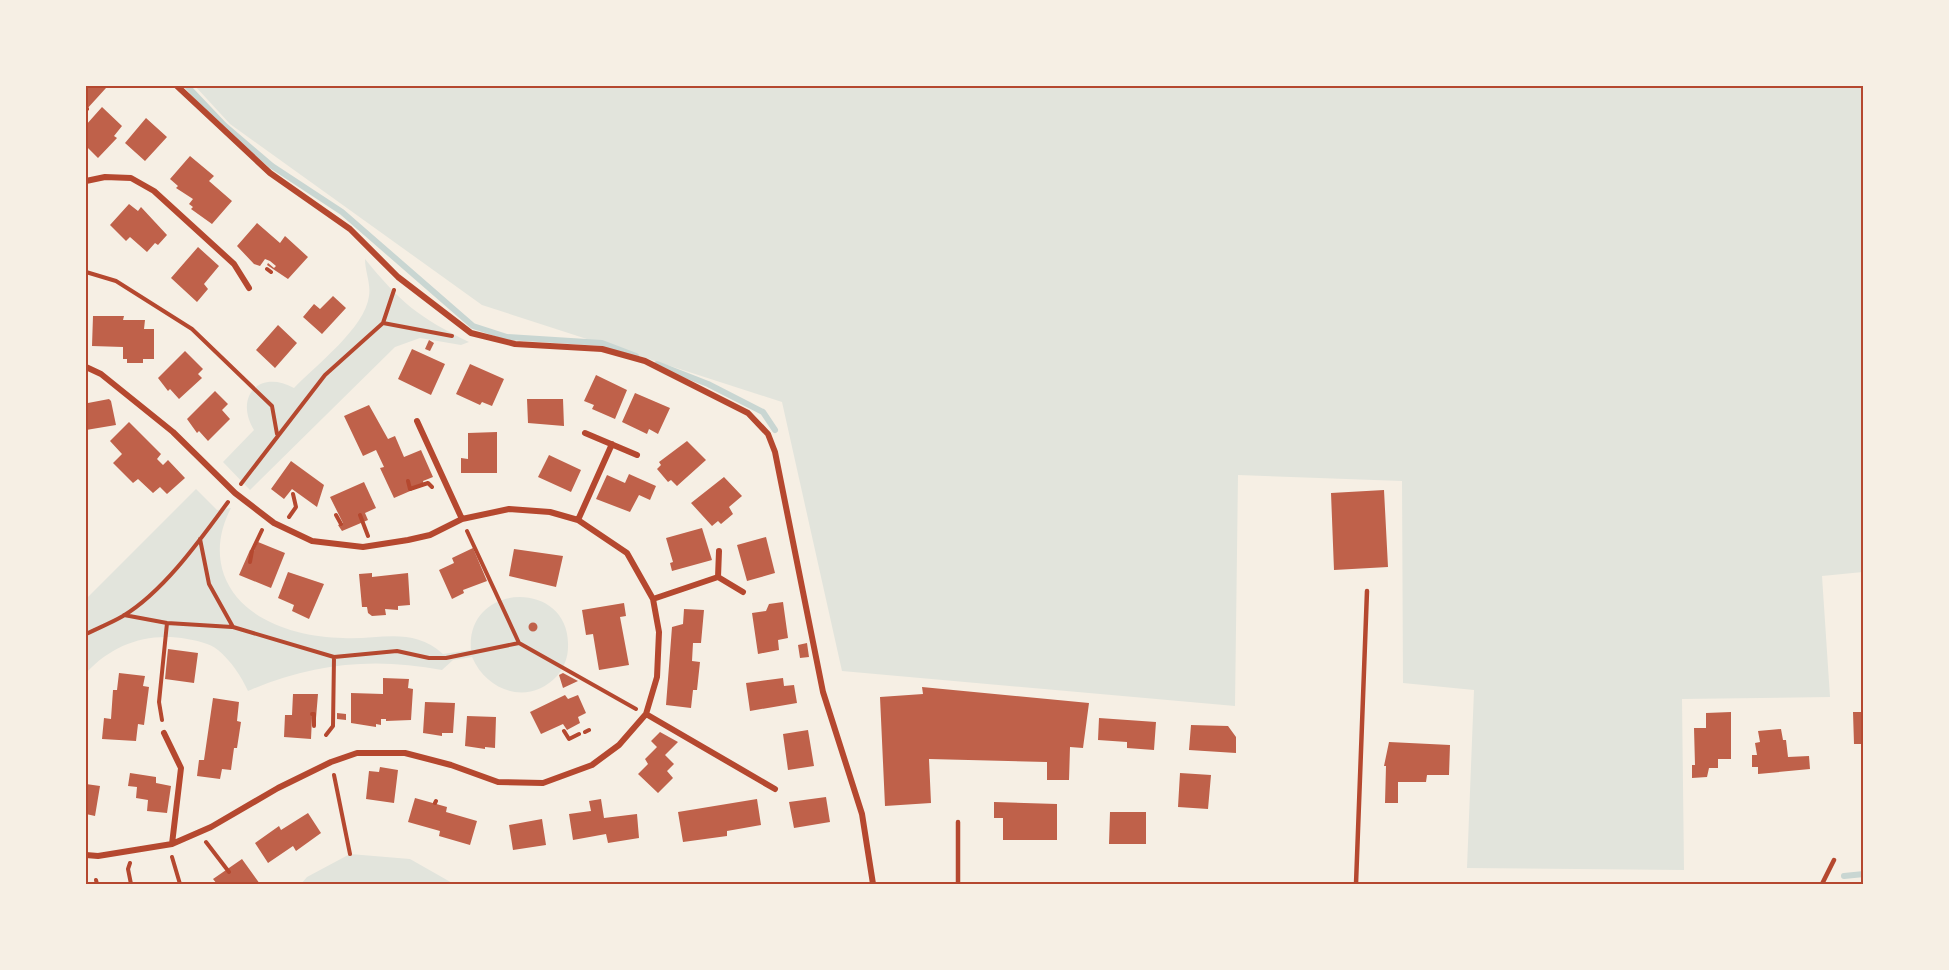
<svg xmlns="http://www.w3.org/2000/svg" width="1949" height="970" viewBox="0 0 1949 970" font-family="'Source Sans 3',sans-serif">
	<rect width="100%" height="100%" fill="#f6efe4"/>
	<path fill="#e2e4dc" d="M195 86H1863V572L1822 576 1830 697 1682 699 1684 870 1467 868 1474 690 1403 683 1402 481 1238 475 1235 706 842 671 782 402 482 305 230 124Z
		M365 259C401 303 418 317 469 342L461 345 420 338 395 347 250 490 223 462 254 430C234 397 259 369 294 388 316 365 365 328 369 296 371 283 365 272 365 259Z
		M196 489 217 510 231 508C220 529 216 552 224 575 241 621 298 637 343 638 380 640 412 626 443 654L471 650C465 581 571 579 568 647 568 657 564 668 557 676 529 706 487 692 472 657L453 660 442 670C374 657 312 663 248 691 241 676 231 661 218 650 209 643 198 641 187 639 148 632 113 644 86 673V599Z
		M350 854 410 859 454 884H301L307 877Z"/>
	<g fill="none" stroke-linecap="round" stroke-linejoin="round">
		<path stroke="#c9d6d2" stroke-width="6" d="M187 86 224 125 272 166 342 212 473 326 507 337 602 343 636 356
			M657 364 708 384 763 412 775 430
			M1844 876 1864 874"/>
	</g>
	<path fill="#bf614a" d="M86 86 106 88 86 110Z
		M102 107 122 126 114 136 117 138 98 158 86 146V125Z
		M146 118 167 137 145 161 125 143Z
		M190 156 214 176 209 181 232 201 212 224 191 209 193 207 189 204 193 199 176 188 178 186 170 179Z
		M129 204 138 211 141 207 167 235 158 245 155 243 147 252 130 237 126 241 110 225Z
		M257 223 280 243 285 236 308 257 288 279 267 265 268 263 274 268 276 266 270 261 265 259 260 266 254 264 237 246Z
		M198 247 219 266 204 284 208 289 197 302 171 278Z
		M333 296 346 308 322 334 303 317 314 304 320 309Z
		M93 316H124L123 320H145L144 329H154V359H143V363H127V359H123V347L92 346Z
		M278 325 297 343 275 368 256 350Z
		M429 340 434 343 430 351 425 349Z
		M412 349 445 364 431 395 398 379Z
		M185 351 203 369 198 374 202 378 179 399 170 389 168 391 158 378Z
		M470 364 504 379 492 406 482 402 480 405 456 394Z
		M596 375 627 390 615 419 592 409 594 405 584 401Z
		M215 391 228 404 222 410 230 419 208 441 199 431 197 433 187 419Z
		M635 393 670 408 658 434 649 429 647 434 622 422Z
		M86 398 88 403 109 399 111 401 116 425 86 430Z
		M527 399H563L564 426 528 423Z
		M369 405 388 439 395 436 404 457 421 450 433 477 423 481 424 485 394 498 380 468 384 467 376 450 363 456 344 416Z
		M129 422 161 454 157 459 163 465 168 460 185 478 167 494 160 487 153 493 138 479 133 483 113 463 122 454 110 441Z
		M497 432V473H461V458L468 459V433Z
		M687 441 706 460 677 486 671 480 668 482 657 469 661 465 659 462Z
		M549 455 581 470 571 492 538 477Z
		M291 461 324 485 317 507 292 489 284 499 271 489Z
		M629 474 656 486 650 500 639 495 630 512 596 499 607 475 625 483Z
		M724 477 742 496 729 507 733 514 721 524 718 521 712 526 691 503Z
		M364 482 376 508 365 513 368 520 342 531 338 525 343 523 330 497Z
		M1384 490 1388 567 1334 570 1331 493Z
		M702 528 712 560 672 571 670 563 673 562 666 538Z
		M766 537 775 573 747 581 737 545Z
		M258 542 285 553 271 588 239 575 250 550 254 551Z
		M473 548 487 581 463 590 464 593 452 599 439 570 454 563 452 558Z
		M514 549 563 556 556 587 509 576Z
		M288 572 324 584 309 619 292 611 294 605 278 598Z
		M372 573V577L408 573 410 605 398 606V610L385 609 386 615 372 616 368 613 367 607H362L359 574Z
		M783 602 788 638 778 640 779 650 758 654 752 613 766 611 769 604Z
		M624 603 626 616 620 617 629 665 599 670 593 634 586 635 582 610Z
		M684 609 704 610 701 643H693L692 661 700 662 697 690H693L691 708 666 705 672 627 683 624Z
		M528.5 627a4.5 4.5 0 1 1 9 0a4.5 4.5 0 1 1-9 0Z
		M807 643 809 657 800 658 798 645Z
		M168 649 198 653 194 683 165 679Z
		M119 673 145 676 143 686 149 687 144 725 138 724 136 741 102 739 104 718 111 719 113 690H117Z
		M563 673 578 681 563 688 559 675Z
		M383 678 409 679 408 688 413 689 411 720 386 721V719H381V725L376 724V727L351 723V693L383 694Z
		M783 678 784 686 794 685 797 703 750 711 746 683Z
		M922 687 1089 703 1083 748 1070 747 1069 780H1047V762L929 759 931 803 885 806 880 697 923 694Z
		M293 694H318L316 718H312L311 739 284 737 285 715H292Z
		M565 695 568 699 578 695 586 713 578 717 580 723 567 730 563 724 541 734 530 712Z
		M213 698 239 702 237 721 241 722 237 748H234L231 770 222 769 220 779 197 776 199 760H204Z
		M425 702 455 703 453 733H442V736L423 733Z
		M1731 712V759H1718V768H1709L1707 777 1692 778V765H1695L1694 728H1706V713Z
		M1853 712H1863V744H1854Z
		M337 713 346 714V720L337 719Z
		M467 716 496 717 495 748 485 747V749L465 746Z
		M1099 718 1156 722 1154 750 1127 748V742L1098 740Z
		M1191 725 1228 726 1236 737V753L1189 750Z
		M1781 729 1783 740H1786L1788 757 1809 756 1810 769 1758 774V767H1752V755H1757L1755 743 1760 742 1758 731Z
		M808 730 814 766 788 770 783 734Z
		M660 732 678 742 665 755 674 764 667 771 673 778 658 793 638 774 648 764 645 759 657 747 651 741Z
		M1389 742 1450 745 1449 775H1427L1426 782H1398V803H1385L1386 766H1384Z
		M380 767 398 770 394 803 366 799 369 771 379 772Z
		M130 773 156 777V783L171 786 167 813 147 811 148 800 136 798 137 787 128 786Z
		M1180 773 1211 775 1208 809 1178 807Z
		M86 784 100 786 95 816 86 814Z
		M826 797 830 822 794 828 789 802Z
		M415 798 447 807 446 812 477 821 470 845 439 836 440 831 408 822Z
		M601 799 604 818 637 814 639 838 608 843 606 834 573 840 569 814 591 811 589 801Z
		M757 799 761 825 727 831V836L683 842 678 812Z
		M994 802 1057 804V840H1003V818H994Z
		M1110 812H1146V844H1109Z
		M308 813 321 833 296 851 293 846 268 863 255 843 279 826 281 830Z
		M542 819 546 845 513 850 509 825Z
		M242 859 260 884H217L213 879Z"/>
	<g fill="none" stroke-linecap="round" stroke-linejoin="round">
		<path stroke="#b5482f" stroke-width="4" d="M86 107 87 109
			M267 269 271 272
			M86 272 116 281 192 329 272 406 277 434
			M383 323 452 336
			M408 481 410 489 428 483 432 487
			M241 484 325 375 383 323 394 290
			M336 515 341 524
			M360 515 368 536
			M289 517 296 507 293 494
			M467 531 519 643
			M200 539 209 584 233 627 334 657 397 651 429 658H446L519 643 636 709
			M250 562 252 551 262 530
			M124 615 167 623 232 627
			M86 634C98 628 111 623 123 616 164 591 200 540 228 502
			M312 714H314V726
			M162 720 159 702 167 623
			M564 731 569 739 579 734
			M585 732 589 730
			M326 735 333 726 334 657
			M334 775 350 854
			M435 803 436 801
			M206 842 229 872
			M172 857 180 884
			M130 863 128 869 131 884
			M96 880 97 884"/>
		<path stroke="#b5482f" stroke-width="4.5" d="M958 884V822
			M1356 884 1367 591
			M1822 884 1834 860"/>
		<path stroke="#b5482f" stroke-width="6" d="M177 86 270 173 350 229 398 277 471 333 515 344 602 349 645 361 748 413 768 434 775 452 823 692 862 814 873 884
			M86 181 105 177 131 178 154 191 234 264 249 288
			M86 367 101 374 173 432 235 493 274 523 312 541 363 547 408 540 430 535 462 519 509 509 550 512 578 520 627 553 653 599 659 632 657 677 646 714 619 745 592 765 543 783 498 782 451 765 405 753H357L331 762 278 788 211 827 172 844 98 856 86 855
			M417 421 462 519
			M585 433 637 455
			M578 520 612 444
			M718 577 743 592
			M653 599 718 577 719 551
			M646 714 775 789
			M164 733 181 768 172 844"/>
	</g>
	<rect width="1949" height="970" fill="none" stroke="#f6efe4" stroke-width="174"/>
	<rect x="87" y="87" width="1775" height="796" fill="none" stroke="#b5482f" stroke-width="2"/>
</svg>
